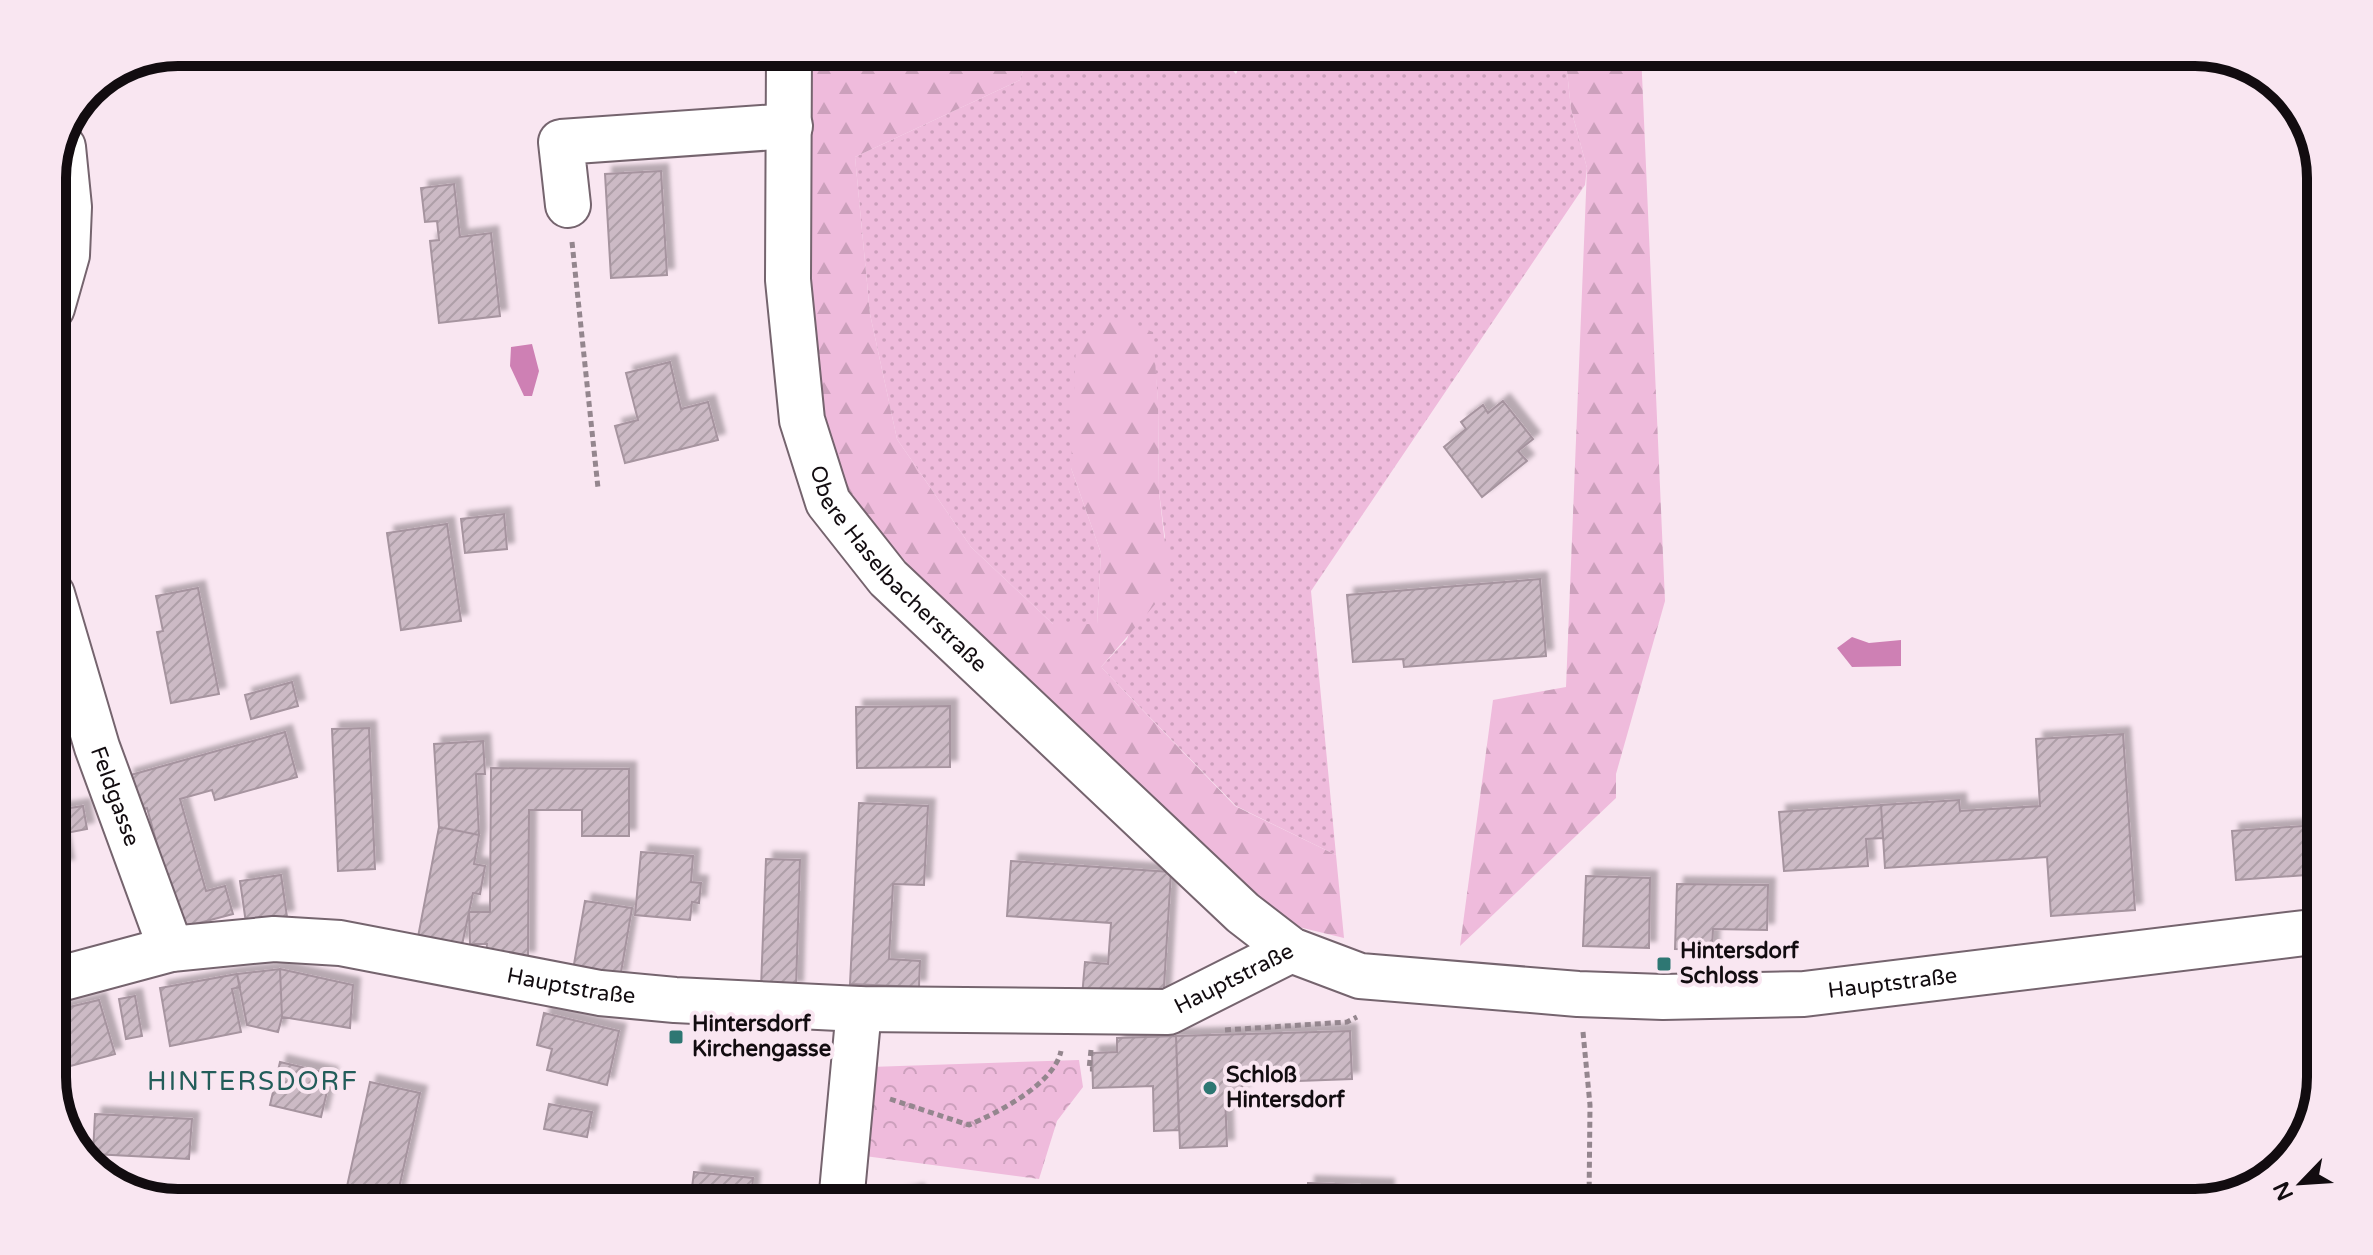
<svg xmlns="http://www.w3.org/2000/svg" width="2373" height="1255" viewBox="0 0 2373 1255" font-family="'Varela Round',sans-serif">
	<defs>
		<pattern id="grass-dots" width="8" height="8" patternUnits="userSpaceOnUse" patternTransform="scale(2)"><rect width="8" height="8" fill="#efbbdc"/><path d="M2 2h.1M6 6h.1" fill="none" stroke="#cca0bc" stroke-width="1.8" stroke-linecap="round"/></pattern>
		<pattern id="forest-firs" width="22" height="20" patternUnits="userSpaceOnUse" patternTransform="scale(2)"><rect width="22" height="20" fill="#efbbdc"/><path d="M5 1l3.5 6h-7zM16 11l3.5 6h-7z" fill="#cca0bc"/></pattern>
		<pattern id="park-crowns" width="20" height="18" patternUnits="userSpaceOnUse" patternTransform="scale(2)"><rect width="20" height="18" fill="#efbbdc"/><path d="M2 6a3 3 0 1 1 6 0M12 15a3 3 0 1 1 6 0" fill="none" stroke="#cca0bc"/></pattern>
		<pattern id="building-hatch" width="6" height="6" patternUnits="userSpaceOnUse" patternTransform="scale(2)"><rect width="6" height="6" fill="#ccbac5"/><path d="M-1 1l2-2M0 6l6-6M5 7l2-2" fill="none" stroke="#ae9fa8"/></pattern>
		<filter id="shadow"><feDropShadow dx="7" dy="-7" stdDeviation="2" flood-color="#0004"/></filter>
	</defs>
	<rect width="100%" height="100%" fill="#f9e6f1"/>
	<path fill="url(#grass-dots)" d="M1029 52H1216L1236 74 1246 52H1565L1571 109 1587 168 1585 185 1311 591 1336 855 1236 806 1101 667 1127 639 1165 537 1159 492 1158 401 1152 333 1071 468 1101 553 1097 624H1053L971 547 897 439 870 314 855 157 1020 80Z"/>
	<path fill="url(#forest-firs)" d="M808 52H1029L1020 80 855 157 870 314 897 439 971 547 1053 624H1097L1101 553 1071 468 1076 344 1104 314 1153 332 1158 401 1159 492 1170 587 1101 667 1235 806 1336 855 1344 938 1266 919 1198 840 970 632 851 501 817 430 810 354Z
		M1565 52H1641L1665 601 1616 774V798L1460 946 1493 700 1566 687 1587 168 1571 109Z"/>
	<path fill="url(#park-crowns)" d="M1079 1060 1083 1087 1057 1121 1039 1179 857 1155 870 1067Z"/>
	<path fill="#ce80b4" d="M532 344 539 371 532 396H524L510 366 511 347Z
		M1852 637 1869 643 1901 640V666L1852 667 1837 648Z"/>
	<path fill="url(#building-hatch)" stroke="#a6949f" stroke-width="2" filter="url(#shadow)" d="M661 171 667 275 611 278 605 174Z
		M454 184 460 237 491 233 500 316 439 323 430 241 439 240 437 221 425 222 421 188Z
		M670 362 681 409 708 402 718 440 625 463 615 426 638 420 626 373Z
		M1503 401 1533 439 1518 451 1527 461 1482 497 1444 447 1466 429 1461 422 1483 405 1488 413Z
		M504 514 507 549 465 553 461 519Z
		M447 524 461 621 401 630 387 533Z
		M1540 579 1546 656 1404 667 1403 659 1353 662 1347 595Z
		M198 588 219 694 171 703 157 632 163 631 156 596Z
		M292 682 298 706 251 719 245 695Z
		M950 706V767L857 768 856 707Z
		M369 728 375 869 338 871 332 729Z
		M285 732 297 777 215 800 212 790 180 799 206 891 225 886 233 914 180 928 147 808 136 811 127 776Z
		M2123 734 2135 910 2051 916 2047 857 1885 868 1881 805 1959 800 1960 811 2040 806 2036 739Z
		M483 741 485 774H476L479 835 439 827 434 744Z
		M491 768 629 769V836H582V810H529L528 958H486L487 944H470L469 912H490Z
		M52 781 57 810 83 806 87 829 61 834 67 866 52 868Z
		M859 803 928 806 924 885 893 884 889 959 920 961 919 987 850 984Z
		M1881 805 1883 838 1866 839 1868 866 1784 871 1779 812Z
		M2317 825 2320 874 2236 880 2232 831Z
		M439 827 479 835 474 864 485 866 480 894 473 893 462 945 418 937Z
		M641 852 693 856 691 882 701 883 699 903 692 902 690 920 635 915Z
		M766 859 800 860 796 988 761 987Z
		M1011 861 1171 872 1163 1003 1082 997 1085 962 1108 964 1111 923 1007 916Z
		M281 875 287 917 246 923 240 881Z
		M1586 876 1650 878 1649 948 1583 946Z
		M1677 884 1768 885 1767 930 1713 929 1712 950 1675 949Z
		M585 901 632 908 620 978 573 970Z
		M280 969 353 985 350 1028 282 1017Z
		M280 969 282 1017 278 1032 247 1025 237 974Z
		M237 974 240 987 232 989 241 1032 170 1046 160 988Z
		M135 996 142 1036 126 1039 119 999Z
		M99 1000 115 1054 52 1071V1011Z
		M544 1013 619 1031 607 1085 547 1070 552 1049 537 1045Z
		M1350 1031 1352 1079 1242 1083 1243 1092 1225 1093 1227 1146 1180 1148 1176 1036Z
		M1176 1036 1179 1130 1154 1131 1153 1086 1093 1088 1092 1053 1117 1052V1038Z
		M280 1062 331 1074 321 1117 270 1105Z
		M370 1082 420 1093 396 1202 346 1191Z
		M549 1104 592 1112 587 1137 544 1129Z
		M95 1114 192 1119 189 1159 93 1154Z
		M694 1172 753 1178 751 1203H690Z
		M1308 1183 1387 1186V1203H1307Z
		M917 1191 921 1203H870V1202Z"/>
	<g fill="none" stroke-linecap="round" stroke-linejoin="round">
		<defs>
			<g id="minor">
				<path id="s1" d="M789 52 788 280 802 420 828 502 888 578 1243 913 1291 950 1360 976 1578 994 1663 997 1804 994 2321 931"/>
				<path d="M568 205 561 142 790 126"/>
				<path d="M52 308 67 255 69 207 63 147"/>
				<path id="s2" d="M52 594 97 747 171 949"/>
				<path id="s3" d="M52 981 171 949 274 939 340 943 600 993 675 1000 859 1009 1168 1012 1291 950"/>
				<path d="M841 1203 859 1009"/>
			</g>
		</defs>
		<use href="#minor" stroke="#75646e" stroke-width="48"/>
		<path stroke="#94868e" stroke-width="5" stroke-dasharray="6 4" stroke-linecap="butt" d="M572 242 598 488
			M1225 1030 1347 1022 1357 1017
			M1583 1032 1590 1105 1589 1203
			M1091 1050 1089 1069H1092
			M890 1099 969 1125C999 1112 1054 1084 1061 1051"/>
		<use href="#minor" stroke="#fff" stroke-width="44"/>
	</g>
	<g fill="#2e7773" stroke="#f9e6f1" stroke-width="3">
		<rect x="1656" y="956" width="16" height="16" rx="4"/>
		<rect x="668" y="1029" width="16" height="16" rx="4"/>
		<circle cx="1210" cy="1088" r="8"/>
	</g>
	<g text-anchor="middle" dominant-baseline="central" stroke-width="8" stroke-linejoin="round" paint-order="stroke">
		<g font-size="22" fill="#120c10" stroke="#f9e6f1">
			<text stroke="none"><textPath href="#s1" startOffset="550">Obere Haselbacherstraße</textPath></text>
			<text stroke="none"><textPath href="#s2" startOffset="212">Feldgasse</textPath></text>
			<text stroke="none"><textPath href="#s3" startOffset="1200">Hauptstraße</textPath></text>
			<text stroke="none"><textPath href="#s1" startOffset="1708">Hauptstraße</textPath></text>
			<text stroke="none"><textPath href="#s3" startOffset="528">Hauptstraße</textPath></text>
		</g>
		<g font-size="22" font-weight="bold" fill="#120c10" stroke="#f9e6f1" text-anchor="start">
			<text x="1680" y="951">Hintersdorf<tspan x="1680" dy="25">Schloss</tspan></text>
			<text x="692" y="1024">Hintersdorf<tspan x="692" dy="25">Kirchengasse</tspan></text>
			<text x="1226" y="1075">Schloß<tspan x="1226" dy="25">Hintersdorf</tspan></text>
		</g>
		<g font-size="26" letter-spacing="2" fill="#235d5a" stroke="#f9e6f1">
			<text x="253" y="1081">HINTERSDORF</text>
		</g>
	</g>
	<path d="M0 0H2373V1255H0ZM178 66H2195A112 112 0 0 1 2307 178V1077A112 112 0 0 1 2195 1189H178A112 112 0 0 1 66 1077V178A112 112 0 0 1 178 66Z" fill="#f9e6f1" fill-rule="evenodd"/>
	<path fill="none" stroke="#120c10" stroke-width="10" d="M178 66H2195A112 112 0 0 1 2307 178V1077A112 112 0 0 1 2195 1189H178A112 112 0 0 1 66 1077V178A112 112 0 0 1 178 66Z"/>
	<g transform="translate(2301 1183) rotate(245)" stroke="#f9e6f1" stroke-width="6" paint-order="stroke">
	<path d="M0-6L14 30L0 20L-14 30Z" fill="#120c10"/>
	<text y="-12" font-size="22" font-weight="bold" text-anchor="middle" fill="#120c10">N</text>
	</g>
</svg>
